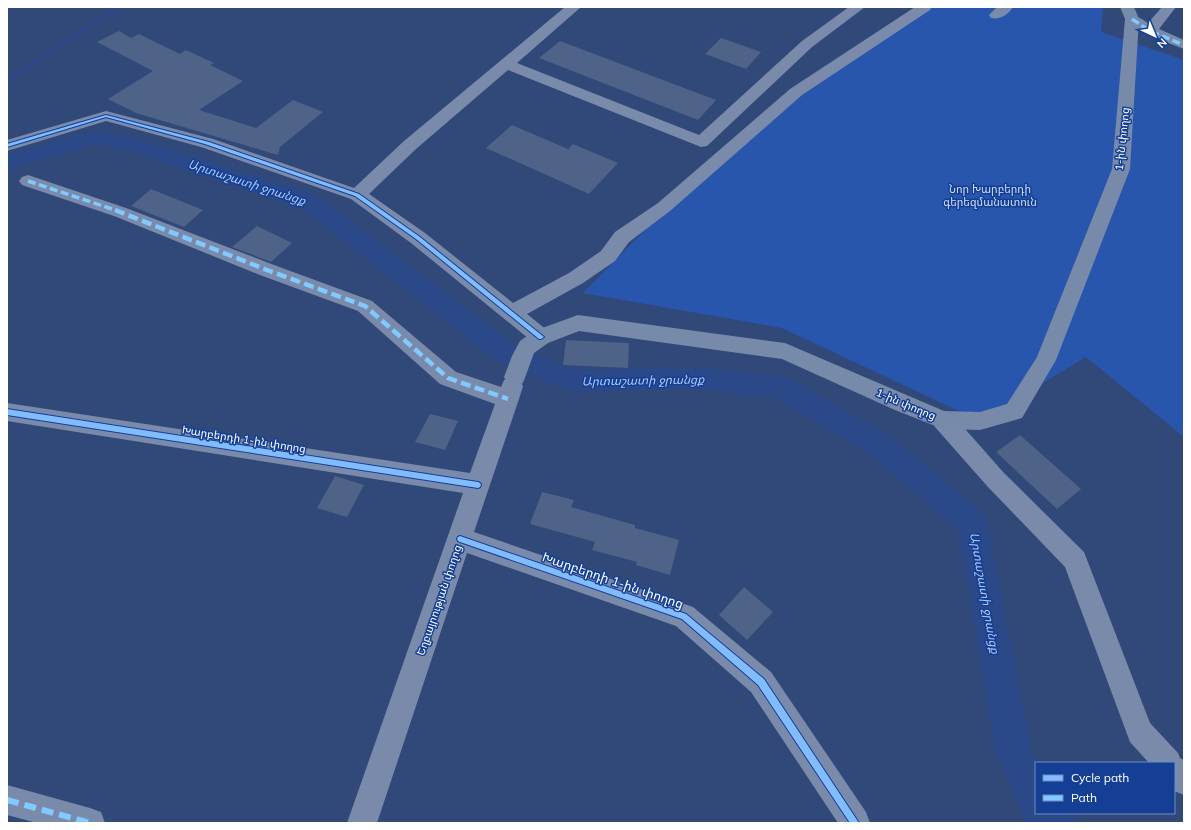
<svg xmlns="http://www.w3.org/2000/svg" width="1191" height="830" viewBox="0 0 1191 830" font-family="Mulish,'Noto Sans Armenian',sans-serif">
	<rect width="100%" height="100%" fill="#314978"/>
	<path fill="#2856ac" d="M932 7H1103L1101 32 1184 60V437L1086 357 980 421 782 328 583 293 649 226 797 96Z"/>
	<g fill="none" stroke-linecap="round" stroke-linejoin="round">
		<path fill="#2b4988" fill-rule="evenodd" d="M116 7H122L7 84V79Z"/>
		<path fill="#2b4988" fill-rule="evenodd" d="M96 130 144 141 316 195 516 346 573 370 697 367 780 376 790 379 888 435 983 513 987 523 1031 747 1038 763H1036V813H1073L1077 823H1027L995 750 958 530 868 453 775 398 697 389 571 392 498 362 300 207 132 152 96 144 7 169V155Z"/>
	</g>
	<path fill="#4f6287" d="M119 31 131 38 139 34 180 54 186 50 214 63 210 65 243 81 199 110 256 128 293 100 323 112 280 147 278 155 136 113 108 99 153 71 97 42Z
		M721 38 761 52 746 69 705 54Z
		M560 41 716 100 698 120 539 58Z
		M512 125 568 149 573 144 618 163 589 194 486 148Z
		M151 189 203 210 184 227 131 206Z
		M257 226 292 243 271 262 232 247Z
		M566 340 629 343 628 368 563 365Z
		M430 414 458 421 445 450 415 442Z
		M1020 435 1081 489 1057 509 996 452Z
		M335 476 364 485 347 517 317 508Z
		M542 492 574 500 571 507 635 525V528L679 540 670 575 636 565 637 562 592 550 595 542 530 524Z
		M744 587 773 612 747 640 719 615Z"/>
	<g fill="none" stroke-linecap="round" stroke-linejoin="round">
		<path fill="#7a8aab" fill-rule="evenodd" d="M565 7H581L517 63 699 135 802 41 849 7H865L812 47 707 146 701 147 508 70 416 149 369 194 425 233 513 303 569 273 601 251 615 232 658 203 790 89 915 7H932L930 10 802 95 670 211 629 242 615 261 583 283 527 314 548 331 551 337 548 343 541 345 534 343 411 243 351 199 201 147 106 121 7 151V140L106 111 213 139 354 188 404 141Z
			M997 7H1013C1008 15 1000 20 991 18L989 15Z
			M1162 7H1176L1159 29 1184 40V49L1145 34 1125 19 1127 16C1136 14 1141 19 1148 23Z
			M28 175 126 208 274 265 372 301 456 372 501 387 504 380 512 377 520 380 523 386 519 399 474 532 693 607 771 672 866 812 870 823H838L751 692 676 626 467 553 377 823H347L463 493 7 421V403L470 473 495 404 440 384 358 311 260 275 114 216 22 185 19 181 22 177Z
			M943 411 951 413 1004 473 1084 552 1150 723 1178 753 1180 758 1184 760V795L1174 791V763H1149L1130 742 1065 567 988 487 935 427 932 420 935 413Z
			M7 785 90 808 101 812 105 823H37L7 815Z"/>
		<path fill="#788aa9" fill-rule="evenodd" d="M1120 7H1134L1139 19 1130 169 1056 360 1022 418 980 430 943 429 895 410 782 359 579 331 548 343 534 353 523 383 515 386 507 383 504 377 512 356 520 341 534 331 578 315 785 343 944 411 980 412 1007 404 1037 357 1112 169 1125 19Z"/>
		<path stroke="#80caff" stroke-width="3.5" stroke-dasharray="8 3.5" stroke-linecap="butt" d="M1132 19 1150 31 1184 45
			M28 181 118 211"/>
		<path stroke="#80caff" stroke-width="4.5" stroke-dasharray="10 4.5" stroke-linecap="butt" d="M115 210 267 270 365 306 448 378 508 399"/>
		<path stroke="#80caff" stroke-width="6" stroke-dasharray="12 6" stroke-linecap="butt" d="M7 800 90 823"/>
		<defs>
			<path id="cycleway" d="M106 115 209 142 359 194 420 237 544 337 541 339H539L416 239 355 196 205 144 106 117 7 147V144Z
				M7 409 478 482 480 483 481 485 480 487 478 488 7 415Z
				M460 536 686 614 764 679 859 823H850L758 685 682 619 460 542 458 541 457 539 458 537Z"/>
		</defs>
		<use href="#cycleway" stroke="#143f95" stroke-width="2"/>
		<use href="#cycleway" fill="#80bcff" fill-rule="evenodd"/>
	</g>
	<g text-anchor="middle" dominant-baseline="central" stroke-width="3" stroke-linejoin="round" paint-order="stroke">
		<g font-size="11" fill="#fff" stroke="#143f95">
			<text transform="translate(1122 139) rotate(-84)">1-ին փողոց</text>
			<text transform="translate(906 404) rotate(23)">1-ին փողոց</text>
			<text transform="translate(244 439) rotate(9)">Խարբերդի 1-ին փողոց</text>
			<text transform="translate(439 600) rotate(-71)">Եղբայրության փողոց</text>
		</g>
		<g font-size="11" fill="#ccddfd" stroke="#143f95">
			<text x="990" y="189">Նոր Խարբերդի<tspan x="990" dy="13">գերեզմանատուն</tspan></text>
		</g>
		<g font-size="12" font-style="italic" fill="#b0caf9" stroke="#143f95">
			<text transform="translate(247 182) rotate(18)">Արտաշատի ջրանցք</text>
			<text transform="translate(643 380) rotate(-1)">Արտաշատի ջրանցք</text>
			<text transform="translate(985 593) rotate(80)">Արտաշատի ջրանցք</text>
		</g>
		<g font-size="13" fill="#fff" stroke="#143f95">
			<text transform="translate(613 580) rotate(19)">Խարբերդի 1-ին փողոց</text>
		</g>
	</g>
	<rect width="1191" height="830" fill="none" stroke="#ffffff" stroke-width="16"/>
	<rect x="1035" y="762" width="140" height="52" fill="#143f95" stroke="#728cbf"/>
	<rect x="1043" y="775" width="20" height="6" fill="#80bcff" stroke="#728cbf"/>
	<text x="1071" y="782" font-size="12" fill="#ffffff">Cycle path</text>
	<rect x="1043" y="795" width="20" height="6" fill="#80caff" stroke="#728cbf"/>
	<text x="1071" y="802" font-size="12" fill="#ffffff">Path</text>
	<g transform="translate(1155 36) rotate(136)" stroke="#143f95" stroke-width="3" paint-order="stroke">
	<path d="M0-3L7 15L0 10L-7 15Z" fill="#ffffff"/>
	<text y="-6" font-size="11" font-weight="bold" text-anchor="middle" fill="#ffffff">N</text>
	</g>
</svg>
